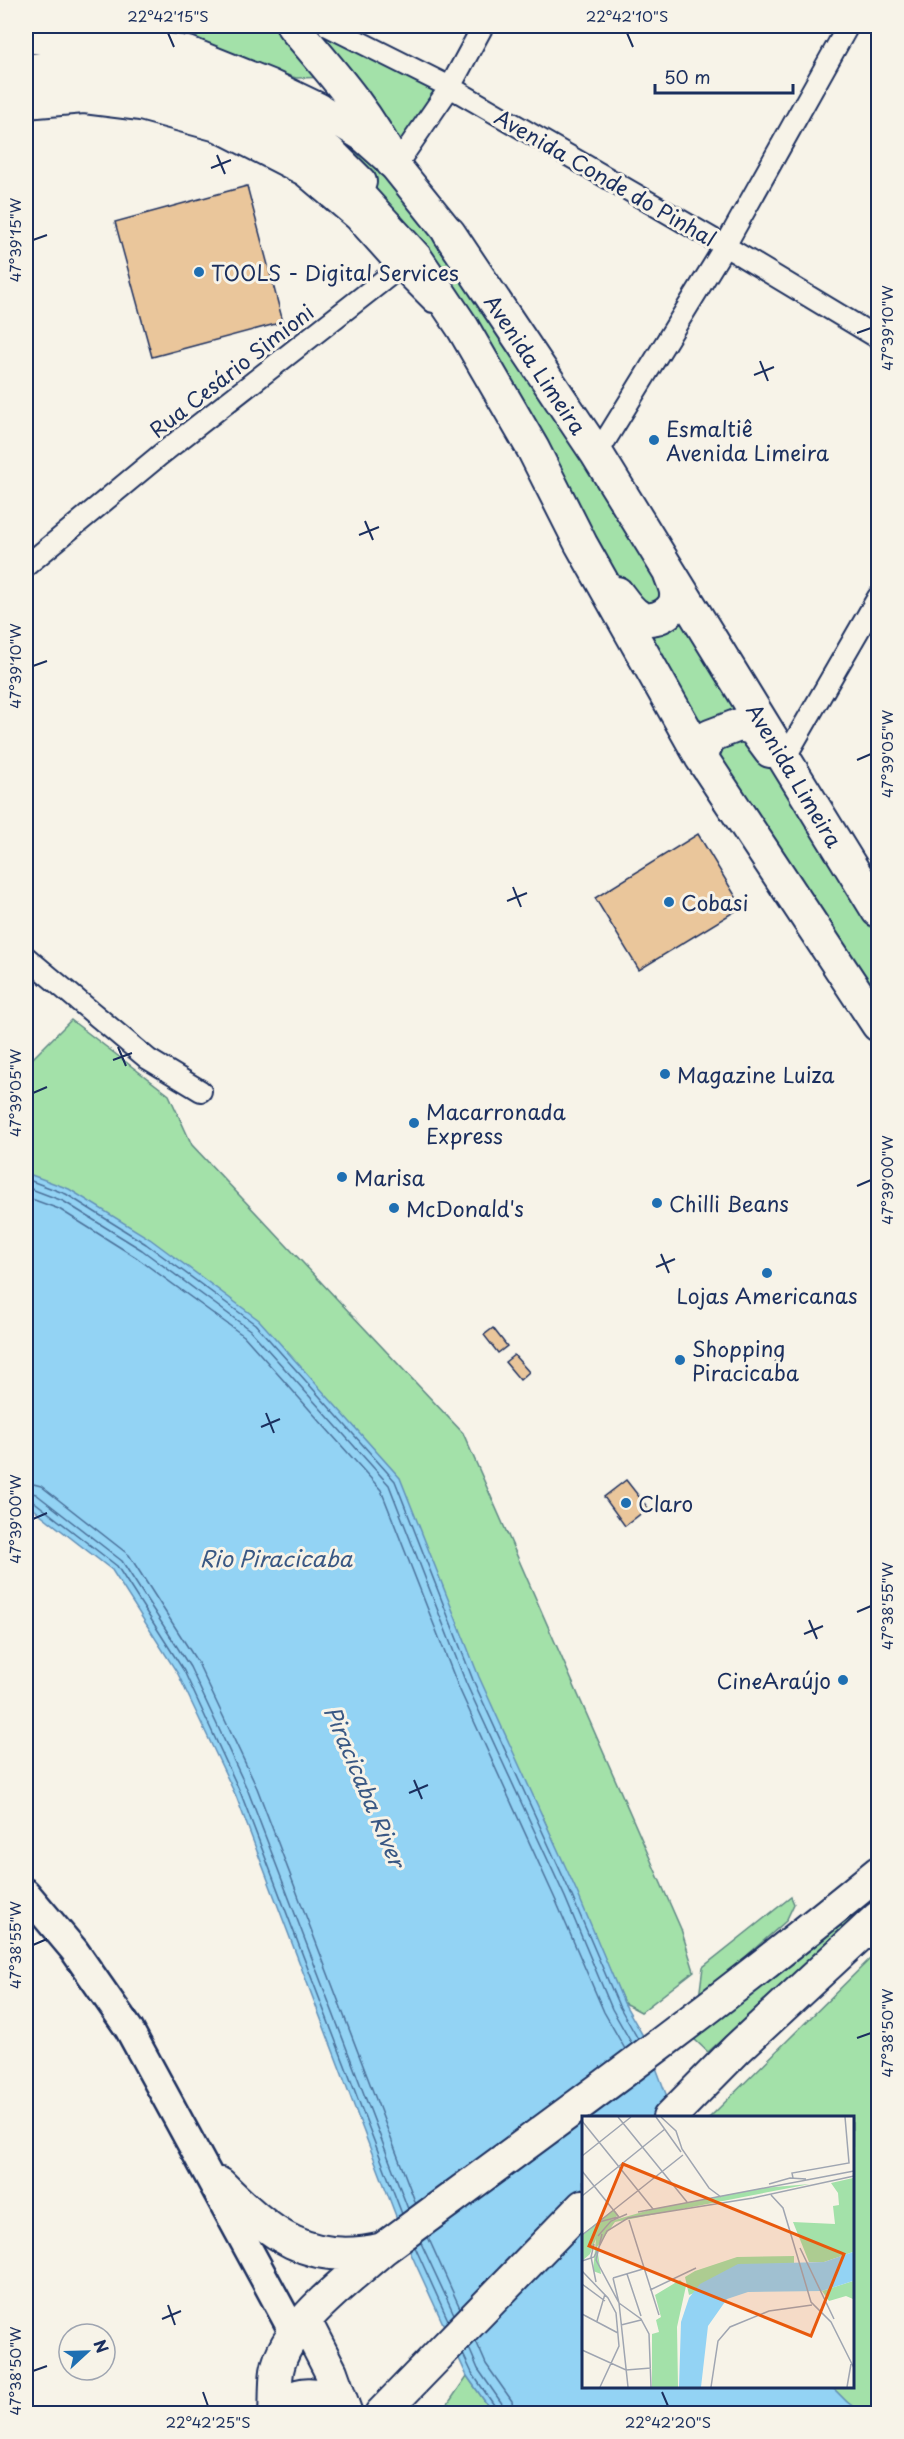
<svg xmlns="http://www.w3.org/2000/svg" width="904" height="2439" viewBox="0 0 904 2439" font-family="'Playpen Sans',sans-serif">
	<rect width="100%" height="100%" fill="#f7f3e8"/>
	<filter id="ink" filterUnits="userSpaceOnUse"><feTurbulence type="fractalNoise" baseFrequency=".0167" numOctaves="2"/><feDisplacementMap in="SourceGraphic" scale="12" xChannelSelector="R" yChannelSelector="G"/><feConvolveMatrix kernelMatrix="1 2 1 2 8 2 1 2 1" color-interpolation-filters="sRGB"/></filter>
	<g filter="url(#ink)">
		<path fill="#a3e1a9" stroke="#5f8884" stroke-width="1.5" d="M38 26H328L450 87 398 150 335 77 296 78 207 47Z
			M26 38 135 44 392 162 878 906V1025L374 197 26 70Z
			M71 1020 169 1095 192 1145 463 1433 681 1929 694 1971 641 2012 624 2003 542 1815 26 1244V1065Z
			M878 1887V1901L708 2052 694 2039Z
			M791 1897 794 1904 786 1921 699 1998 703 1967Z
			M878 1951V2413C853 2413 849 2404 832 2387L852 2386V2118H709Z
			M467 2376 493 2413 441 2414Z"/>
		<path fill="#93d3f4" stroke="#6391b8" stroke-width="1.5" d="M26 1173 69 1189 150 1239 259 1320 400 1478 479 1677 577 1892 624 2003 646 2041 675 2118H583V2386L832 2387 847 2402 862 2413H493L467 2376 407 2245 236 1796 178 1674 112 1570 26 1503Z"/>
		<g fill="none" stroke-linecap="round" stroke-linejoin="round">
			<path stroke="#4b719a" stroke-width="1.5" d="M26 1179 66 1194 146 1244 255 1324 395 1481 473 1680 571 1894 619 2006 638 2039
				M26 1187 63 1201 142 1250 250 1330 389 1485 466 1683 565 1897 612 2009 632 2044
				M26 1197 59 1209 137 1258 244 1336 381 1490 458 1686 556 1901 604 2012 625 2049
				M26 1482 41 1486 129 1555 198 1663 257 1788 416 2204
				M26 1491 36 1494 122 1561 190 1667 248 1791 408 2209
				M26 1499 32 1500 117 1566 184 1671 241 1794 402 2214
				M428 2237 460 2308
				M421 2243 454 2314
				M415 2247 448 2320
				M476 2341 486 2364 512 2401 514 2414
				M469 2348 478 2369 503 2405 505 2414
				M463 2354 472 2373 496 2408 497 2414"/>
		</g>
		<path fill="#eac69b" stroke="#1b2f5e" stroke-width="1.5" d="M247 186 283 322 152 357 115 222Z
			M698 834 742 907 639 970 595 898Z
			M493 1328 507 1346 498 1353 484 1335Z
			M514 1355 529 1372 520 1380 505 1362Z
			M626 1480 648 1508 625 1526 604 1497Z"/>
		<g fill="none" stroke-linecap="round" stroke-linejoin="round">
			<defs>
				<path id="minor" d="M328 26 450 87 725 246 878 338
					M26 108 84 103 140 110 217 131 303 175 355 219 399 268
					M395 167 450 87 483 26
					M597 454 725 246 848 26
					M26 566 160 455 399 268 433 302
					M785 758 878 597
					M26 957 148 1059 201 1091"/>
				<path id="secondary" d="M26 1893 74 1950 129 2029 295 2335"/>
				<path id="primary" d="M26 38 92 37 188 52 270 85 318 108 363 136 392 162 449 233
					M26 70 88 62 154 71 208 83 251 101 302 130 331 152 361 182"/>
				<path id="trunk" d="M293 26C328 68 368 112 392 162
					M26 90 73 85 126 90 189 101 217 110 303 153 326 168 356 192 416 258 463 328 533 449 581 544 701 757 878 1025
					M449 233 597 454 878 911
					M617 593C623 601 631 613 640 617 654 624 676 612 676 596 677 590 672 580 670 574
					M701 757 710 736 739 725 753 728 770 751
					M669 2118 737 2049 878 1918
					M220 2184C270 2234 309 2267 383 2249 550 2126 718 2005 878 1873
					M305 2321 331 2372 346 2414
					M275 2412C280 2408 284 2403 289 2400 309 2388 331 2396 344 2414
					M275 2414C276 2400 275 2385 277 2371 285 2325 349 2279 383 2249
					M381 2414 583 2206"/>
			</defs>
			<use href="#minor" stroke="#1b2f5e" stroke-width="24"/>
			<use href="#secondary" stroke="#1b2f5e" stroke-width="32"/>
			<use href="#primary" stroke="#1b2f5e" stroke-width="34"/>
			<use href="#trunk" stroke="#1b2f5e" stroke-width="36"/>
			<use href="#minor" stroke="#f7f3e8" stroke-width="20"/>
			<use href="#secondary" stroke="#f7f3e8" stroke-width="27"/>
			<use href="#primary" stroke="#f7f3e8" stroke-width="30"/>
			<use href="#trunk" stroke="#f7f3e8" stroke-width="32"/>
		</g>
	</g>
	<path fill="none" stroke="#1b2f5e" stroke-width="2" d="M168 33 174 47M627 33 633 47M217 155 225 174M211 168 231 160M33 240 47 235M857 333 871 328M760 361 768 381M754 375 774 367M365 521 373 540M359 535 379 527M33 666 47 661M857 760 871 754M513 887 521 907M507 901 527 893M118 1047 126 1066M113 1060 132 1053M33 1093 47 1087M857 1186 871 1180M661 1254 669 1273M656 1267 675 1259M266 1413 274 1433M261 1427 280 1419M33 1519 47 1513M857 1612 871 1606M809 1620 817 1639M804 1634 823 1626M414 1780 422 1799M409 1793 428 1785M33 1945 47 1939M857 2038 871 2033M168 2305 175 2325M162 2319 181 2311M33 2371 47 2366M203 2392 208 2406M662 2392 668 2406"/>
	<g fill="#1f6fb2" stroke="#f7f3e8" stroke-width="2">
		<circle cx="199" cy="272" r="6"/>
		<circle cx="654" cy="440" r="6"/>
		<circle cx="669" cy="902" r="6"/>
		<circle cx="665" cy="1074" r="6"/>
		<circle cx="414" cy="1123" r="6"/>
		<circle cx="342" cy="1177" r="6"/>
		<circle cx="657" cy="1203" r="6"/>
		<circle cx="394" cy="1208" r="6"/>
		<circle cx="767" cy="1273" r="6"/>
		<circle cx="680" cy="1360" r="6"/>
		<circle cx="626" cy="1503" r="6"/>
		<circle cx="843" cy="1680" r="6"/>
	</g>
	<g text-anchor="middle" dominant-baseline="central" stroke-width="6" stroke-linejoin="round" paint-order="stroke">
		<g font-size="21" fill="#1b2f5e" stroke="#f7f3e8">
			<text transform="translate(606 177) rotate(30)">Avenida Conde do Pinhal</text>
			<text transform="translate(536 364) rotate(56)">Avenida Limeira</text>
			<text transform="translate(231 370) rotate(-38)">Rua Cesário Simioni</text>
			<text transform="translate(795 775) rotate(59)">Avenida Limeira</text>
		</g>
		<g font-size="21" fill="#1b2f5e" stroke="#f7f3e8" text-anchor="start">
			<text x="211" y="272">TOOLS - Digital Services</text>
			<text x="666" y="428">Esmaltiê<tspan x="666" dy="24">Avenida Limeira</tspan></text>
			<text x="681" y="902">Cobasi</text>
			<text x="677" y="1074">Magazine Luiza</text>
			<text x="426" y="1111">Macarronada<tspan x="426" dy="24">Express</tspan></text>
			<text x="354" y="1177">Marisa</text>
			<text x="669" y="1203">Chilli Beans</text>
			<text x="406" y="1208">McDonald's</text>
			<text x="767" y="1295" text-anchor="middle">Lojas Americanas</text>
			<text x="692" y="1348">Shopping<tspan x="692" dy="24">Piracicaba</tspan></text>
			<text x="638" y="1503">Claro</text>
			<text x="831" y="1680" text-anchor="end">CineAraújo</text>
		</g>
		<g font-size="22" font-style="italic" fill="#395884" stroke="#f7f3e8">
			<text x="276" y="1557">Rio Piracicaba</text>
			<text transform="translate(366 1786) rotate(67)">Piracicaba River</text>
		</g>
	</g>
	<g transform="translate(582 2116)">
		<rect width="272" height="272" fill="#f7f3e8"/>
		<path d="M271 62V136L242 146H227L211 106 253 108 251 90 257 89 256 77 249 67ZM228 68 33 106 15 131 19 158 11 155 14 123 8 138 0 145V119L32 93 36 99 29 105 71 93 181 72ZM212 140V147L192 148 107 179 103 161 113 155 155 141ZM98 164 104 170 95 211 96 271H70V218L77 216 74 204 79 201 73 179ZM271 165V183L264 180 247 185 240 175Z" fill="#a3e1a9"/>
		<path d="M271 136V165L240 175 166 176 145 183 126 210 119 271H97L99 206 107 182 118 168 156 148 242 146Z" fill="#93d3f4"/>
		<path fill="none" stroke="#9fa5b1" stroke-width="1.5" d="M36 1 105 86M74 1 99 36M79 1 94 15 100 33 127 72 139 81M0 5 71 93M0 40 49 1M0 55 37 101M211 62 210 57 267 47 263 1M187 68 208 62 224 63M189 79 201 92 229 186 249 206 272 252M0 80 83 13M56 96 272 55M19 104 101 39M47 104 77 199M20 118 14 144 37 187 46 271M0 119 17 106 36 101M16 120 29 105 45 98M12 128 9 141 14 166M218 132 252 203M0 145 12 141 25 115 46 102 171 82 272 60M0 155 26 182 34 197 37 230 18 271M45 158 59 200M31 162 61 153M31 162 37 187M0 168 23 185M68 174 114 152M37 187 59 203 67 218 69 271M0 198 36 217M15 205 23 178M39 209 59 204M0 234 44 254 69 252M129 271 136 225 148 211 187 195 230 189M265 271 269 248"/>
		<path fill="#e8590c" fill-opacity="0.15" stroke="#e8590c" stroke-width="3" d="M41 48 262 138 229 220 7 130Z"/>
		<rect width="272" height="272" fill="none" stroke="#1b2f5e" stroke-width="3"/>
	</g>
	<rect width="904" height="2439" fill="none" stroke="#f7f3e8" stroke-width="66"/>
	<g transform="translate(87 2352) rotate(68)"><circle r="28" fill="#f7f3e8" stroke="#9fa5b1" stroke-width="1.5"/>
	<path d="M0-4.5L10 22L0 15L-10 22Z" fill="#1f6fb2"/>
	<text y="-9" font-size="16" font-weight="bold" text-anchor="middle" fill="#1b2f5e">N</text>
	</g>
	<path d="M655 84v9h138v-9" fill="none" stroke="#1b2f5e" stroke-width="3"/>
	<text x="664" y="84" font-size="18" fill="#1b2f5e" stroke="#f7f3e8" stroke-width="4.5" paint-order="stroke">50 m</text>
	<rect x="33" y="33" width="838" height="2373" fill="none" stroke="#1b2f5e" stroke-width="2"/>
	<g font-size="15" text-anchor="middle" fill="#1b2f5e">
		<text x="168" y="22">22°42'15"S</text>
		<text x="627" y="22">22°42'10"S</text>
		<text transform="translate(16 240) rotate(-90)" y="5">47°39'15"W</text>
		<text transform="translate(888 328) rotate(-90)" y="5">47°39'10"W</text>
		<text transform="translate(16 666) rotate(-90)" y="5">47°39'10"W</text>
		<text transform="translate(888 754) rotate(-90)" y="5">47°39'05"W</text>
		<text transform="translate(16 1093) rotate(-90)" y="5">47°39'05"W</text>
		<text transform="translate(888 1180) rotate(-90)" y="5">47°39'00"W</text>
		<text transform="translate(16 1519) rotate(-90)" y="5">47°39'00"W</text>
		<text transform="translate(888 1606) rotate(-90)" y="5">47°38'55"W</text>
		<text transform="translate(16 1945) rotate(-90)" y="5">47°38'55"W</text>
		<text transform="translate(888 2033) rotate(-90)" y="5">47°38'50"W</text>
		<text transform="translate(16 2371) rotate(-90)" y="5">47°38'50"W</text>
		<text x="208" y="2428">22°42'25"S</text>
		<text x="668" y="2428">22°42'20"S</text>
	</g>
</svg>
